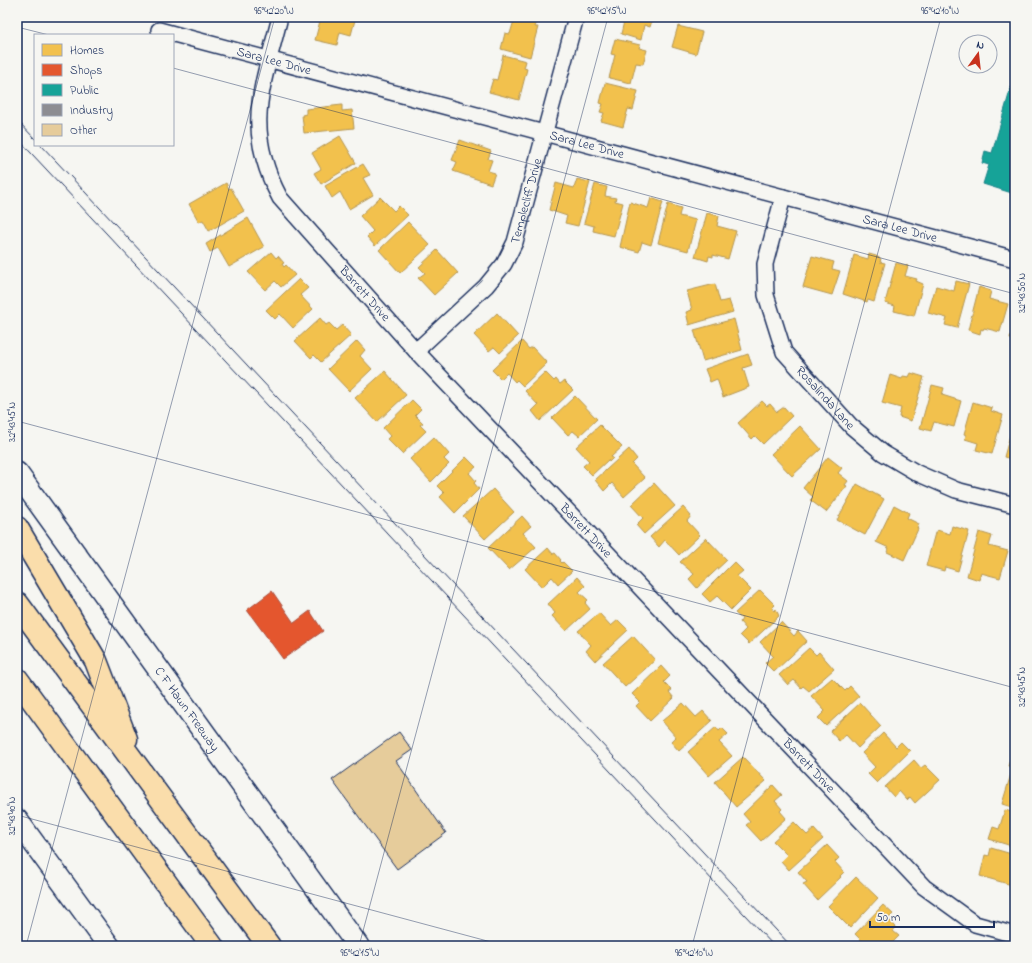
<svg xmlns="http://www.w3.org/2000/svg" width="1032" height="963" viewBox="0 0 1032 963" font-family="'Indie Flower',sans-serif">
	<rect width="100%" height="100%" fill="#f6f6f2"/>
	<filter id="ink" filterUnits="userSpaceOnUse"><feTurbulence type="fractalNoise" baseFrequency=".025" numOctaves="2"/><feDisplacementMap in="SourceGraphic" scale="8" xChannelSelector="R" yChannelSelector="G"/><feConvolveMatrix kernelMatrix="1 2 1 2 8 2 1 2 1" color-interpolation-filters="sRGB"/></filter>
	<g filter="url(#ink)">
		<path fill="#f2c14e" stroke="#b29553" d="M321 17H346L355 20 351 35 340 32 337 45 315 40Z
			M515 17H538L535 27H538L530 57 501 49 505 33 510 34Z
			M625 17H653L650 27 644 25 641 40 621 34Z
			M678 26 702 32 696 54 672 47Z
			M615 39 640 45 639 48 647 50 643 64 636 63 631 83 609 78 615 55 611 54Z
			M503 55 526 61 524 68 527 69 519 100 489 92 493 79 497 80Z
			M605 83 638 91 633 110 628 109 623 127 601 121 604 113 600 112 603 104 600 103Z
			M342 105V111L352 110 354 128 304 133 302 115 306 114V109Z
			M340 136 356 163 321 184 314 173 321 169 312 153Z
			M460 140 491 151 488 159 492 160 488 171 495 173 491 184 453 171 457 162 452 160Z
			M363 164 370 175 363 178 373 195 349 209 340 192 332 198 325 186Z
			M577 179 590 182 578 226 565 223 567 216 549 210 556 183 574 188Z
			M226 183 229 189 231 188 244 211 209 231 203 220 199 222 189 204Z
			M595 184 607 187 605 196 616 198 615 201 623 203 614 236 593 231 594 226 584 223Z
			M380 197 394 211 399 206 408 215 375 246 367 237 373 231 360 216Z
			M651 198 663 202 651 245 642 242 639 252 620 247 630 202 648 208Z
			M668 204 681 208 679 216 696 220 688 251 658 243Z
			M707 213 719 216 717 226 736 231 728 259 713 255V257L709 256 708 261 695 257Z
			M248 218 264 247 229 267 218 248 210 252 206 244Z
			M408 222 430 245 400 273 379 250Z
			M437 250 458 273 434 295 418 278 425 273 419 267Z
			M271 252 276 258 278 256 284 263 282 264 284 267 286 265 295 275 281 287 275 281 265 290 248 272Z
			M869 254 876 256 881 259 880 262 885 263 874 302 868 300 867 302 843 294 854 255 868 259Z
			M812 256 834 262 832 269 840 271 832 295 803 287Z
			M896 263 908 266 905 276 917 279 916 281 923 284 914 316 894 311 895 306 885 303Z
			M299 279 308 288 300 295 313 309 293 328 280 314 275 319 266 310Z
			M956 281 969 284 957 328 945 325 947 318 928 313 936 286 954 291Z
			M715 284 720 302 729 300 733 312 689 325 686 312 692 310 687 291Z
			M979 287 991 291 989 299 1008 304 1000 332 984 328 983 330 981 329 980 334 968 330Z
			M497 313 518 336 500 353 494 347 489 351 474 335Z
			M320 318 326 325 329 323 336 330 342 325 351 335 321 362 314 355 311 358 295 341Z
			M734 319 742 350 703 361 694 330Z
			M1015 319V340L1010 339Z
			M357 341 365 350 360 356 372 369 349 391 328 369Z
			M522 341 529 349 532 347 547 363 523 386 517 380 515 382 507 373 501 379 492 370Z
			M748 354 752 365 743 368 749 387 723 397 717 379 710 382 705 369Z
			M385 371 406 395 377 422 355 398Z
			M545 372 554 381 556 379 560 384 564 381 573 390 540 421 532 411 538 405 525 391Z
			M911 373 924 377 911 421 899 417 901 408 882 403 890 375 902 379 903 376 909 377Z
			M932 385 944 388 942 395 961 401 954 427 934 422 931 431 920 428Z
			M575 396 597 419 579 436 573 431 568 435 552 418Z
			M412 400 421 409 415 415 423 423 420 425 426 431 402 454 387 439 390 436 383 428Z
			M762 401 767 406 770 404 777 412 784 407 792 416 763 444 755 436 752 439 738 423Z
			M973 402 992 408 991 411 1003 415 992 454 976 450 978 443 965 439 966 435 964 434Z
			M1015 417V460L1004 457Z
			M600 425 622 447 611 457 613 458 609 462 608 460 592 475 583 466 589 461 576 447Z
			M800 426 821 449 792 476 771 454Z
			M434 437 449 454 444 459 449 464 431 482 410 459Z
			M629 449 637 459 632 464 645 478 624 497 612 483 604 491 595 480Z
			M466 457 476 467 469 473 476 481 474 483 479 489 455 513 440 497 444 493 437 486Z
			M828 457 842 468 838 473 848 481 845 485 847 486 826 512 810 500 813 497 803 488Z
			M654 483 675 506 644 534 636 525 643 518 631 505Z
			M857 484 884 499 865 535 837 520Z
			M493 489 514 512 485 539 463 516Z
			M894 505 909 513 907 518 919 524 917 528 918 529 904 560 887 552 889 548 876 542Z
			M683 507 691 516 687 521 700 535 679 555 665 540 659 547 650 537Z
			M522 516 531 526 523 533 536 547 509 570 488 548Z
			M952 526 969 531 958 571 945 567 944 571 926 566 935 533 937 530 950 534Z
			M979 532 992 536 989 546 1008 551 1000 578 981 573 979 580 967 576Z
			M706 538 727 560 697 588 689 579 694 574 680 562Z
			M548 548 553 554 555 553 561 560 560 561 562 563 563 562 572 571 558 584 552 577 542 587 525 569Z
			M734 562 743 571 737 576 751 590 731 610 717 596 710 602 702 594Z
			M577 577 585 586 579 592 588 600 585 603 590 609 566 631 552 616 555 613 548 604Z
			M760 590 775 605 772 608 774 611 776 609 779 616 749 644 740 635 746 629 740 622 742 619 735 613Z
			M599 613 611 626 618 620 628 630 595 661 586 651 591 645 578 631Z
			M781 622 794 636 798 631 807 641 774 672 765 663 773 656 760 642Z
			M633 636 655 660 625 687 603 663Z
			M809 648 816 655 819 652 834 669 809 691 803 686 801 688 794 680 788 685 779 675Z
			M661 666 670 676 664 682 672 690 669 692 674 698 650 721 636 706 640 702 632 694Z
			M832 678 845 691 850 686 859 696 826 726 818 718 825 711 811 696Z
			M683 703 696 717 703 711 712 721 679 751 671 742 676 737 662 721Z
			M860 703 881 726 858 748 846 735 839 741 830 731Z
			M716 727 719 731 722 728 728 734 719 742 732 756 709 776 688 752Z
			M883 733 896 747 901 742 910 751 877 783 868 774 875 767 862 753Z
			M1012 754 1015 755V768L1008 766Z
			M743 757 766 781 736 807 715 782Z
			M914 760 921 768 925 765 940 780 915 803 910 797 907 800 899 791 894 797 885 787Z
			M1011 774 1015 775V808L1002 804Z
			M773 785 782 795 775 801 782 809 780 811 786 818 761 841 746 825 750 822 743 814Z
			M1005 810 1015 813V847L989 839 993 827 999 829Z
			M794 822 807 835 814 829 823 839 789 870 781 861 787 855 773 841Z
			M827 845 839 858 835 862 844 872 840 876 841 877 817 900 803 884 807 882 798 872Z
			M991 848 1015 855V879H1013L1012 885 980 876 985 855 989 856Z
			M856 877 878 898 850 928 828 906Z
			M883 905 893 914 888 919 896 927 893 931 899 936 889 946H861L863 942 855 934Z"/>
		<path fill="#e4572e" stroke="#a84b3c" d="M272 591 294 623 310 611 323 631 283 659 247 610Z"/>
		<path fill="#17a398" stroke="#188087" d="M1012 84 1015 85V194L983 184 989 165 982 163 985 151 992 153Z"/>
		<path fill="#8d8d92" stroke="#6b7182" d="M17 227 21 233 17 236Z"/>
		<path fill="#e6cc9b" stroke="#1b2f5e" d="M399 732 412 750 396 761 446 833 397 869 332 780Z"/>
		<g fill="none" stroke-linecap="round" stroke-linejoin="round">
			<defs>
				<g id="street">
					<path id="s1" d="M280 17C262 89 243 128 280 198L416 351 924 887 975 924 1015 935"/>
					<path id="s2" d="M159 30 1015 259"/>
					<path id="s3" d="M783 197 765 264 766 295 784 352 851 426 883 453 917 473 956 490 1015 505"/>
					<path id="s4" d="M416 351 486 286 504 264 515 242 576 17"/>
				</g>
				<g id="secondary">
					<path id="s5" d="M17 473 358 946"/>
					<path d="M17 820 109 946"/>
				</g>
				<path id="highway" d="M17 528 96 661 126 739
					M17 603 269 946
					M17 679 212 946"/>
			</defs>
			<use href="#street" stroke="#1b2f5e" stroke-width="18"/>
			<use href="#secondary" stroke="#1b2f5e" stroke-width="24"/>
			<use href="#highway" stroke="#1b2f5e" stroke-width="25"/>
			<use href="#street" stroke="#f6f6f2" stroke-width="15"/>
			<use href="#secondary" stroke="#f6f6f2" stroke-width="21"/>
			<use href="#highway" stroke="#faddab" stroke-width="22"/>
			<path stroke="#1b2f5e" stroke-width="1" d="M17 120 35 139
				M17 138 774 946
				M41 145 791 946"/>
		</g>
	</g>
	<path fill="none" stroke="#1b2f5e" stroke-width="1" stroke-opacity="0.45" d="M17 27 49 35M173 68 1015 294M17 421 1015 688M17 815 506 946M26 946 275 17M359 946 608 17M692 946 941 17"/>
	<g text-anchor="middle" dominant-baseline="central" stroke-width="4" stroke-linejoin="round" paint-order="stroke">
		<g font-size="13" fill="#1b2f5e" stroke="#f6f6f2">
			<text stroke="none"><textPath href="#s2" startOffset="119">Sara Lee Drive</textPath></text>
			<text stroke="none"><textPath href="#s2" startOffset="443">Sara Lee Drive</textPath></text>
			<text stroke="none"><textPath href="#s4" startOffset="191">Templecliff Drive</textPath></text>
			<text stroke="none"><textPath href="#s2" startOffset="767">Sara Lee Drive</textPath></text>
			<text stroke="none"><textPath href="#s1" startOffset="315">Barrett Drive</textPath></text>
			<text stroke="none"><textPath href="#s3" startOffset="222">Rosalinda Lane</textPath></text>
			<text stroke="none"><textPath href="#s1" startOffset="639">Barrett Drive</textPath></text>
			<text stroke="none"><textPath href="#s5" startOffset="291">C F Hawn Freeway</textPath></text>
			<text stroke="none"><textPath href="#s1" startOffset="963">Barrett Drive</textPath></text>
		</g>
	</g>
	<rect width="1032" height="963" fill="none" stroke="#f6f6f2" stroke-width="44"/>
	<rect x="34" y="34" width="140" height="112" fill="#f6f6f2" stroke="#9ea6b7"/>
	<rect x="42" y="44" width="20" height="12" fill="#f2c14e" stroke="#9ea6b7"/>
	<text x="70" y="54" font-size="12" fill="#1b2f5e">Homes</text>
	<rect x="42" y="64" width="20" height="12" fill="#e4572e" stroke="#9ea6b7"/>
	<text x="70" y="74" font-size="12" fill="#1b2f5e">Shops</text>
	<rect x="42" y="84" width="20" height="12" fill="#17a398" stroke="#9ea6b7"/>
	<text x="70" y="94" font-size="12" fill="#1b2f5e">Public</text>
	<rect x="42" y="104" width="20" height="12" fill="#8d8d92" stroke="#9ea6b7"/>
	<text x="70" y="114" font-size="12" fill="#1b2f5e">Industry</text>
	<rect x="42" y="124" width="20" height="12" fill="#e6cc9b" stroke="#9ea6b7"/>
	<text x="70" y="134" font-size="12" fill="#1b2f5e">Other</text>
	<g transform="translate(978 54) rotate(15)"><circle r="19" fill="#f6f6f2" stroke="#9ea6b7"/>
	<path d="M0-3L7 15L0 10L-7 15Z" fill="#c8321e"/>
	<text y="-6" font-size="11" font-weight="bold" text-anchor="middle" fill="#1b2f5e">N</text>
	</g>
	<path d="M870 921v6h124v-6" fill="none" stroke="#1b2f5e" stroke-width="2"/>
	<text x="876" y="921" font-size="12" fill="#1b2f5e" stroke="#f6f6f2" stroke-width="3" paint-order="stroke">50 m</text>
	<rect x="22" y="22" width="988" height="919" fill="none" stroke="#1b2f5e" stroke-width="1.5"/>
	<g font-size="10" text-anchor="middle" fill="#1b2f5e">
		<text x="274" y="14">96°42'20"W</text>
		<text x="607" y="14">96°42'15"W</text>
		<text x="940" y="14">96°42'10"W</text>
		<text transform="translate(1021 293) rotate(-90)" y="4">32°43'50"N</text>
		<text transform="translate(11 422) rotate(-90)" y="4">32°43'45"N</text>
		<text transform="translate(1021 687) rotate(-90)" y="4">32°43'45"N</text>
		<text transform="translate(11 816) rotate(-90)" y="4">32°43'40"N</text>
		<text x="360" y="956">96°42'15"W</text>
		<text x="694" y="956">96°42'10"W</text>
	</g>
</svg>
